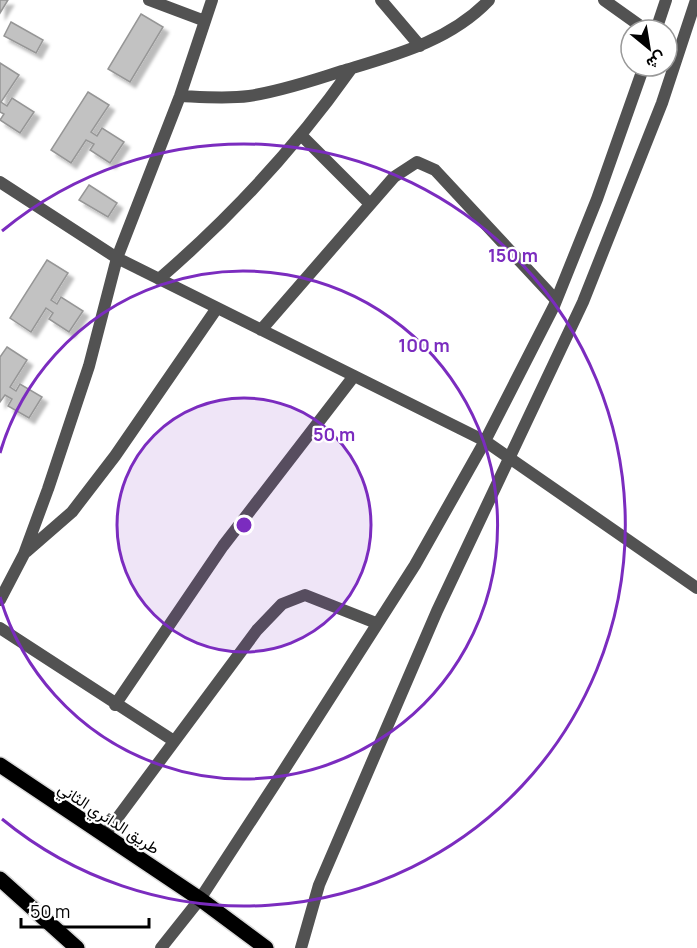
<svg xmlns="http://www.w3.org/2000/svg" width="697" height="948" viewBox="0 0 697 948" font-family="Manrope,Vazirmatn,sans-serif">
	<defs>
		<filter id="shadow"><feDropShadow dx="5.5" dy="5.5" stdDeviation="1.5" flood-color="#0004"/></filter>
	</defs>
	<rect width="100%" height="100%" fill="#fff"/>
	<path fill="#c2c2c2" stroke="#969696" stroke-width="1.5" filter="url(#shadow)" d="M0 0H8L0 13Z
		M141 14 163 27 130 82 108 69Z
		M11 22 43 40 36 53 4 36Z
		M0 63 19 75 1 102 7 106 12 98 34 112 20 133 0 120 4 114 0 112Z
		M88 92 109 105 91 132 97 136 102 128 124 142 110 163 90 150 94 144 86 140 71 163 51 150Z
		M89 185 117 203 108 217 79 200Z
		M47 260 68 273 51 300 57 304 61 297 83 311 69 332 49 319 53 313 46 308 31 332 10 318Z
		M7 347 27 360 10 387 16 391 20 384 42 397 29 418 8 406 12 399 5 395 0 402V357Z"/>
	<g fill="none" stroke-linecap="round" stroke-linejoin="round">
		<defs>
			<path id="primary" d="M0 765 200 899 266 948
				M0 879 77 948"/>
		</defs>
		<use href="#primary" stroke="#dbdbdb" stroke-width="18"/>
		<path stroke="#525252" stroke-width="12" d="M149 0 205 21
			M381 0 420 46
			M604 0 646 30
			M656 30 666 0
			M180 96C203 97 227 99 249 96 281 91 312 81 342 71 395 55 450 41 489 0
			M302 136 370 204
			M0 182 117 258 485 441 697 588
			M159 279C232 216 296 147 351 69
			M261 330 394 177 417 162 435 170 555 299
			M26 552 72 512 115 456 217 308
			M0 600 24 554 48 489 89 366 117 258 180 96 212 0
			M0 628 174 741
			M115 705 223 546 354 376
			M104 836 257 630 282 604 305 595 376 623
			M161 948 200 899 275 784 415 565 485 441 554 306 597 199 644 66
			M301 948 319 885 437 611 583 302 662 103 696 0"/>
		<use href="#primary" stroke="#000" stroke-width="15"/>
	</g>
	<circle cx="244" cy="525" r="127" fill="#7b2cbf" fill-opacity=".12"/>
	<g fill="none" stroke="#7b2cbf" stroke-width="3">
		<circle cx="244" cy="525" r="127"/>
		<path d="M0 453A254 254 0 1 1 0 597"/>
		<path d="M2 231A381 381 0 1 1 2 819"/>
	</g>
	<g text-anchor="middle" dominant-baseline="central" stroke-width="4.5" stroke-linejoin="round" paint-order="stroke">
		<g font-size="16" fill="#000" stroke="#fff">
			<text transform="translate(109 818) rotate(33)">طريق الدائري الثاني</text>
		</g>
	</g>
	<circle cx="244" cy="525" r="9" fill="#7b2cbf" stroke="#fff" stroke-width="3"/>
	<g font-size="18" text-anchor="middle" font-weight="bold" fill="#7b2cbf" stroke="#fff" stroke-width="4.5" stroke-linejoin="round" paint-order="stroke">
		<text x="513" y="262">150 m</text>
		<text x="424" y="352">100 m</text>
		<text x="334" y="441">50 m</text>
	</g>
	<g transform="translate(649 48) rotate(150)"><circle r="28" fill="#ffffff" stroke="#999999" stroke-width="1.5"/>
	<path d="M0-4.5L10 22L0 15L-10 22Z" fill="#000000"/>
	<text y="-9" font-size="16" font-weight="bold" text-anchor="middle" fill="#000000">ش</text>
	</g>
	<path d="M21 918v9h128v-9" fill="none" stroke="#000000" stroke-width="3"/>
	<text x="30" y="918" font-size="18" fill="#000000" stroke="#ffffff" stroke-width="4.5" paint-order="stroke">50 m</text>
</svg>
